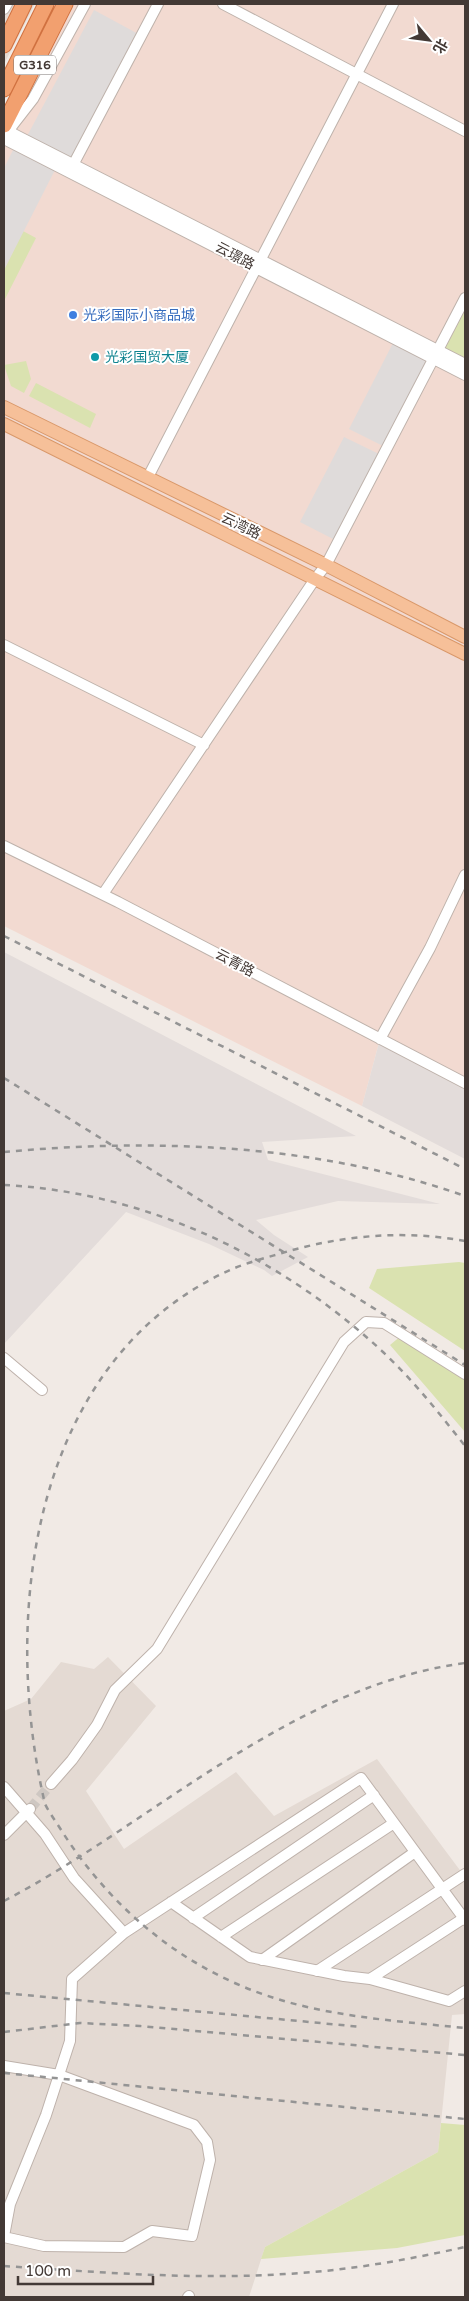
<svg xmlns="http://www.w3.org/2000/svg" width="469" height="2301" viewBox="0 0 469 2301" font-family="'Varela Round','Noto Sans SC',sans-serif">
	<rect width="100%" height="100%" fill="#f1eae5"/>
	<path fill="#e4dad3" d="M4 4H35L4 64Z
		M108 1657 156 1706 86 1791 124 1849 236 1772 274 1816 377 1759 465 1877V2014L452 2015 438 2152 265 2247 249 2297H4V1711L31 1699 61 1662 94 1669Z"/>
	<path fill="#f2dad1" d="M65 4H465V1083L380 1039 362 1106 4 926V125Z"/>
	<path fill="#e3dcda" d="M4 952 356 1136 262 1142 268 1160 440 1204 338 1201 256 1220 274 1235 308 1257 272 1276 264 1270 209 1244 126 1212 4 1344Z
		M380 1039 465 1083V1159L362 1106Z"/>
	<path fill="#dae2b0" d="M23 231 36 238 4 301V270Z
		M465 306V361L443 349Z
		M26 361 31 379 24 393 11 386 4 365Z
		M36 383 96 414 90 428 29 396Z
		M459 1262 465 1263V1351L369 1288 377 1269Z
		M402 1335 465 1376V1432L390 1345Z
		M441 2123 465 2125V2235L397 2248 261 2259 265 2247 438 2152Z"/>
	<path fill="#dfdbda" d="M94 10 142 36 73 165 25 140Z
		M16 144 57 166 4 270V168Z
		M393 343 427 361 383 446 349 429Z
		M344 437 379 454 335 540 300 522Z"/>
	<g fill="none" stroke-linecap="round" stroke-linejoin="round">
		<path stroke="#cec7c2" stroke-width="10" stroke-dasharray="10 5" stroke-linecap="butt" d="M30 1809 51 1784"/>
		<defs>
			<path id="minor" d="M223 4 465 131
				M4 9 7 4
				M4 129 465 364
				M7 138 12 126 33 99 85 4
				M4 139 465 375
				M73 165 158 4
				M148 477 393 4
				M4 645 204 745
				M4 846 118 902 465 1083
				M103 894 315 579 326 565 465 298
				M380 1039 430 948 465 875
				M4 1358 42 1390
				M51 1784 72 1760 97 1725 115 1690 157 1649 344 1342 366 1322 384 1323 465 1374
				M4 1787 45 1834 74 1878 124 1933 72 1979 70 2041 46 2115 10 2204 4 2236
				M4 1835 30 1809
				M171 1902 250 1957 344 1976 370 1979 449 2001 465 1991
				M193 1918 374 1795
				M124 1933 361 1778 465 1920
				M221 1937 394 1823
				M262 1960 415 1852
				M317 1971 465 1874
				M370 1979 464 1918
				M4 2066 59 2075 194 2125 207 2142 210 2160 192 2236 152 2231 124 2247 44 2246 4 2237
				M188 2297 189 2296"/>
			<path id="major" d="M4 407 326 565 465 637
				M4 424 465 654"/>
			<path id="highway" d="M4 45 24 4
				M4 89 46 4
				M4 125 65 4"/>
		</defs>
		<use href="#minor" stroke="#beb2ab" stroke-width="12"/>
		<use href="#major" stroke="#d9986a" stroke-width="14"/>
		<use href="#highway" stroke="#d07140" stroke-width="17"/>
		<use href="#minor" stroke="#fff" stroke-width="10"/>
		<use href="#major" stroke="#f6c099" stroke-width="12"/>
		<use href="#highway" stroke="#f2a06f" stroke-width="15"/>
		<path stroke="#949494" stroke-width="2.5" stroke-dasharray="6 6" stroke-linecap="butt" d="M4 936 465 1169
			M4 1078 465 1365
			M4 1152C157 1138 318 1144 465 1196
			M4 1185C145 1192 280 1256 383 1352 414 1381 439 1413 465 1446
			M465 1241C406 1230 346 1235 289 1251 269 1257 248 1262 230 1270 33 1359 0 1612 45 1804 50 1814 57 1823 63 1833 106 1899 164 1952 237 1984 309 2016 388 2020 465 2028
			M4 1901C156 1821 289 1687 465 1663
			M4 1993 362 2027
			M4 2032 80 2023 140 2026 465 2055
			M4 2073 465 2119
			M4 2266C97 2272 191 2280 285 2274 346 2271 406 2260 465 2247"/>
	</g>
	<circle fill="#3f7fe0" stroke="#fff" stroke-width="2" cx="73" cy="315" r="5"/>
	<circle fill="#0f9aa8" stroke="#fff" stroke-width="2" cx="95" cy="357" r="5"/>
	<g text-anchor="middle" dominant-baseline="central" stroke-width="4" stroke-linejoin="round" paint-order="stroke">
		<rect fill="#fff" stroke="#7b7472" stroke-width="1" x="14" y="55.5" width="42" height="19" rx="4"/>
		<g font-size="12" font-weight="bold" fill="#433935">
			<text x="35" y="65">G316</text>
		</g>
		<g font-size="14" fill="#433935" stroke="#fff">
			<text transform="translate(235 256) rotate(28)">云璟路</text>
			<text transform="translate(241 526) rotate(26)">云湾路</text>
			<text transform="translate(235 963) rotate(28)">云青路</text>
		</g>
		<g font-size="14" fill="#366cbe" stroke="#fff" text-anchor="start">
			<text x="83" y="315">光彩国际小商品城</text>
		</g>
		<g font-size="14" fill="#0d838f" stroke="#fff" text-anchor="start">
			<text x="105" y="357">光彩国贸大厦</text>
		</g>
	</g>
	<rect width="469" height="2301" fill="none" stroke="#433935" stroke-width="10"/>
	<g transform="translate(429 40) rotate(119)" stroke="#ffffff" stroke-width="4" paint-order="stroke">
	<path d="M0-4L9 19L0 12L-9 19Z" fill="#433935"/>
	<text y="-8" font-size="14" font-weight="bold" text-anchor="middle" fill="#433935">北</text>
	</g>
	<path d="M18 2276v8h135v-8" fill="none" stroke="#433935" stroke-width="2.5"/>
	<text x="25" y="2276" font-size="15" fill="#433935" stroke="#ffffff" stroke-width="4" paint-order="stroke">100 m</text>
</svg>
